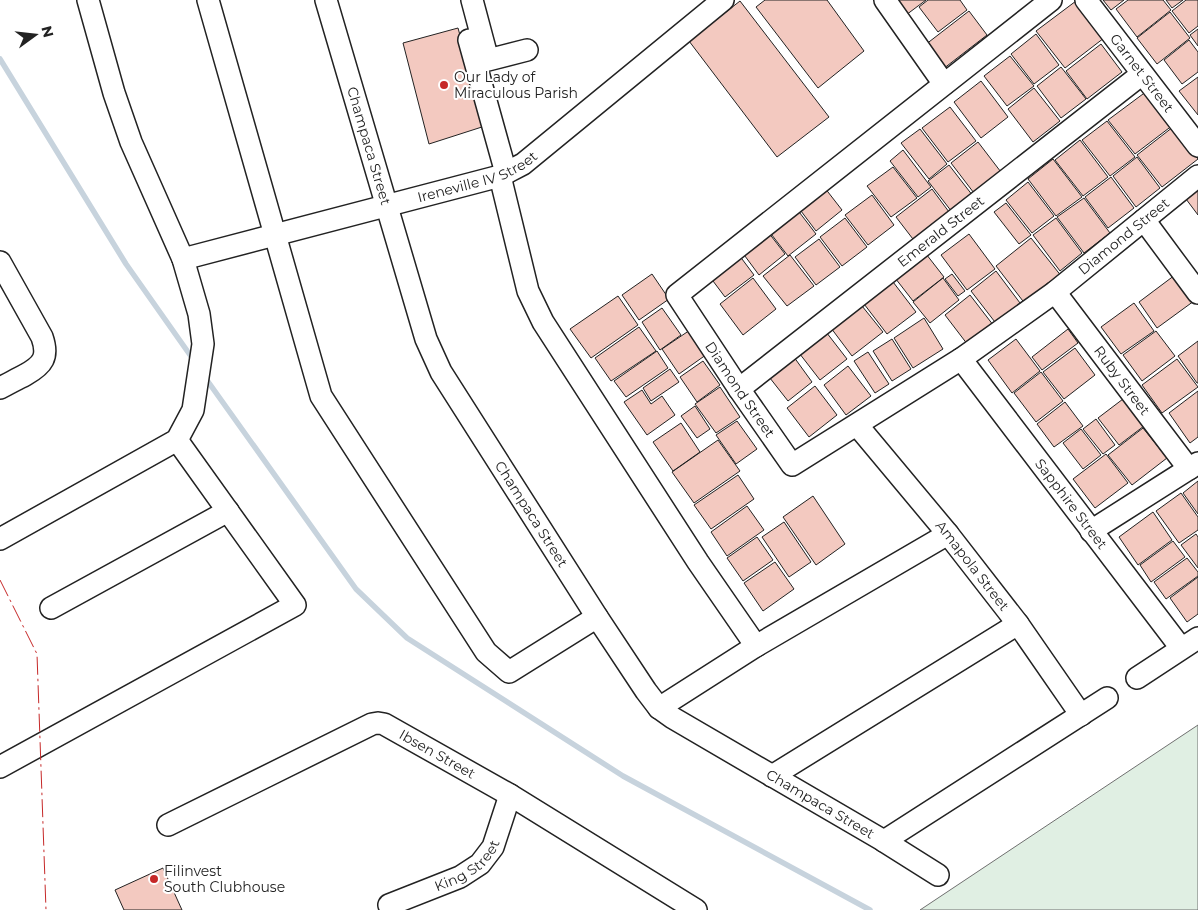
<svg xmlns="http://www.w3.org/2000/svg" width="1198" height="910" viewBox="0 0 1198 910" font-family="Montserrat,sans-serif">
	<rect width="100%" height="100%" fill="#fff"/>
	<path fill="#e0efe3" stroke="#6f6f6f" d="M1198 725V910H920Z"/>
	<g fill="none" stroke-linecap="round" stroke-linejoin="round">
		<path stroke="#c7d3dd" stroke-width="5.5" d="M0 59 126 264 195 362
			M204 376 356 589 407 638 623 776 870 910"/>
	</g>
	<path fill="#f3c9c0" stroke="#222" d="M765 0H827L864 51 818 88 756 7Z
		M888 0H926L902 18Z
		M928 0H960L967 10 938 32 919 7Z
		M1103 0H1124L1111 10Z
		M1128 0H1163L1171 10 1137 37 1116 9Z
		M1166 0H1183L1172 8Z
		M1186 0H1198V26L1189 33 1172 11Z
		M740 1 829 117 777 157 689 41Z
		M1076 1 1104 38 1065 68 1036 31Z
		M969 11 987 35 943 69 925 45Z
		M1170 12 1190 38 1157 64 1137 38Z
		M458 28 485 126 429 144 403 43Z
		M1198 29V46L1190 35Z
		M1036 34 1059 65 1034 84 1011 54Z
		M1189 40 1198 52V72L1182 84 1164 60Z
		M1101 44 1122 72 1087 99 1066 71Z
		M1010 56 1034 86 1007 106 984 76Z
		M1061 67 1086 99 1061 118 1037 86Z
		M1198 77V115L1179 91Z
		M981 81 1008 117 981 138 954 102Z
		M1034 88 1060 121 1033 142 1008 109Z
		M1147 91 1173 125 1135 154 1108 120Z
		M950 107 976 141 948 162 922 128Z
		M1107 121 1135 157 1110 176 1082 140Z
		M1173 127 1198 159 1162 187 1137 155Z
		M920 129 947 164 929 179 901 143Z
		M1080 140 1108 177 1083 196 1055 160Z
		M978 142 1004 176 977 197 951 163Z
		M903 150 931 187 918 197 890 161Z
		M1137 157 1160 188 1136 207 1113 176Z
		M1053 159 1082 197 1056 216 1028 179Z
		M949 165 973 196 952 212 928 181Z
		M893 167 917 198 891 217 867 186Z
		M1111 177 1134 208 1108 228 1085 197Z
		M1028 182 1054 216 1032 233 1006 200Z
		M821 183 842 210 816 231 795 203Z
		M932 189 952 216 916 243 896 217Z
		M1198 190V215L1186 199Z
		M872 195 894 225 868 245 845 215Z
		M1084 198 1110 233 1084 253 1057 217Z
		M1006 203 1031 235 1019 244 994 212Z
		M793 204 816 234 788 256 765 226Z
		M845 218 867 247 842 266 820 237Z
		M1056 218 1082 253 1060 271 1033 235Z
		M765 228 785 254 759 275 739 248Z
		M969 234 995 269 967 290 941 255Z
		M1031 238 1062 277 1026 305 996 266Z
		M819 239 840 267 816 285 795 257Z
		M923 250 944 277 913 301 892 274Z
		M736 251 754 275 725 297 707 273Z
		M790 255 814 286 787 306 763 276Z
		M996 271 1023 307 998 326 971 291Z
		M652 274 669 299 639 320 622 295Z
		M952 274 965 291 958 296 945 279Z
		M1175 275 1194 301 1157 328 1139 302Z
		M753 278 776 309 743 335 720 304Z
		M890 278 916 312 887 334 861 300Z
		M943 278 959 300 930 323 913 302Z
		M970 295 997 330 971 349 945 315Z
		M618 296 638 325 591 358 570 329Z
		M858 301 883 332 852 356 828 324Z
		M1134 303 1154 331 1121 354 1101 327Z
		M662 308 681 335 660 350 642 322Z
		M924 318 943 349 913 368 894 338Z
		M639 327 656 351 611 381 595 358Z
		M693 328 710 352 679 374 662 349Z
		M823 328 847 359 820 380 796 349Z
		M1068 329 1078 343 1042 370 1032 357Z
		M1156 331 1175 356 1142 381 1123 355Z
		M892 339 911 369 892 381 873 351Z
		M1016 339 1040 371 1012 393 988 360Z
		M1198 341V383H1197L1178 356Z
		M1075 348 1095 375 1064 399 1043 372Z
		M657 351 668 368 626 397 614 381Z
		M868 352 889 384 875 393 854 361Z
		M791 353 812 382 788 401 766 373Z
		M1177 359 1198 387 1162 413 1142 385Z
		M703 361 720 385 697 402 680 377Z
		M848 366 871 396 846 415 824 385Z
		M670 369 679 382 651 401 643 388Z
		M1041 372 1063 401 1036 422 1014 393Z
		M815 386 837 415 809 437 787 408Z
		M720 387 740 417 716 433 695 404Z
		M642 390 651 404 662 396 675 415 647 435 624 402Z
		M1198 391V437L1190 443 1169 413Z
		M1123 399 1144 426 1119 445 1098 418Z
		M1065 402 1083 426 1054 447 1037 424Z
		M695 406 710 429 697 438 681 416Z
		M1096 419 1115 445 1103 454 1083 429Z
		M737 421 757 449 736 464 716 435Z
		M681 423 700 452 673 471 653 442Z
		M1143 428 1167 458 1132 485 1108 455Z
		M1081 429 1101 455 1083 469 1063 443Z
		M718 440 740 471 694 503 672 472Z
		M1106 454 1128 483 1095 508 1073 479Z
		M738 475 754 499 711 529 694 505Z
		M1198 481V514L1183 493Z
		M1181 493 1198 517V530L1179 543 1156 511Z
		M813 496 845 544 816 565 783 517Z
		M747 506 764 530 727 556 711 532Z
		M1153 512 1172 540 1138 565 1119 537Z
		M784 522 811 562 789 577 762 537Z
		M1196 534 1198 537V568L1181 545Z
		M757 537 773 560 743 581 727 558Z
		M1173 541 1185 557 1151 582 1140 565Z
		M1187 558 1198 572V576L1166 599 1154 582Z
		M775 562 794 589 763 611 744 583Z
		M1198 577V614L1187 622 1170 598Z
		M163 868 182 910H124L115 890Z"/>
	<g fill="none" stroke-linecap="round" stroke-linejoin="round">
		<defs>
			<g id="minor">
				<path d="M208 0 321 396 486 652 509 672 597 617"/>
				<path id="s1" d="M326 0 426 339 441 372 597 617 646 691 659 708 673 718 884 841 938 875"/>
				<path d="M472 0 488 60 527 50"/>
				<path d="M885 0 944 84"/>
				<path id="s2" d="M1051 0 677 295 739 389 792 465 961 359 1055 292 1198 176"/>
				<path id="s3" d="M1086 0 1198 146"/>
				<path d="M469 40 506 173"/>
				<path d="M500 176 528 291 543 322 698 562 756 646"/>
				<path d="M1144 220 1198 293"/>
				<path id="s4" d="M183 259 500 176 523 164 723 0"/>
				<path d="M0 262 42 337C49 357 43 365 25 375 17 379 8 384 0 388"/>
				<path id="s5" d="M1055 292 1189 469"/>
				<path id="s6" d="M961 359 1181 648"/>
				<path id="s7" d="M739 389 1142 74"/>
				<path id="s8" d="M857 425 948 534 1018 624 1081 715"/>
				<path d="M1091 531 1198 463"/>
				<path d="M0 539 177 440 193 410 203 344 199 314 183 259 131 142 114 93 88 0"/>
				<path d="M51 608 228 511"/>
				<path d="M1137 678 1198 638"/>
				<path d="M659 708 756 646 948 534"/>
				<path d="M0 767 295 605 177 440"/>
				<path d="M772 776 1018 624"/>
				<path id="s9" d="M168 825 372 724 378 723 384 724 510 795 696 910"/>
				<path d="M884 841 1107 698"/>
				<path id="s10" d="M389 905 460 877 480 864 493 847 510 795"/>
			</g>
		</defs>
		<use href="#minor" stroke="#222" stroke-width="24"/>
		<use href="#minor" stroke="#fff" stroke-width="21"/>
		<path stroke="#c62828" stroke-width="1" stroke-dasharray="18 4 2.5 4" stroke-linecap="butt" d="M0 580 37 654 46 910"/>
	</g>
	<g fill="#c62828" stroke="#fff" stroke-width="2">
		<circle cx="444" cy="85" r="5"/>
		<circle cx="154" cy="879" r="5"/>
	</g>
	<g text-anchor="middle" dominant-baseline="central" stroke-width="4" stroke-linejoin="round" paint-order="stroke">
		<g font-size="14" fill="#222" stroke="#fff">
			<text stroke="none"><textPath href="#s3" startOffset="92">Garnet Street</textPath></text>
			<text stroke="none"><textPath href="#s1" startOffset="152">Champaca Street</textPath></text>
			<text stroke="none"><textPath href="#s4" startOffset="306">Ireneville IV Street</textPath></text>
			<text stroke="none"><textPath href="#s7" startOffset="256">Emerald Street</textPath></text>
			<text stroke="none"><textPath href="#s2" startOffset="1085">Diamond Street</textPath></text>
			<text stroke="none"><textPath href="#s5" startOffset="111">Ruby Street</textPath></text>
			<text stroke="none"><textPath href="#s2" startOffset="590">Diamond Street</textPath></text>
			<text stroke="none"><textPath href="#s6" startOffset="182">Sapphire Street</textPath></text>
			<text stroke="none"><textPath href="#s1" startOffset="558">Champaca Street</textPath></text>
			<text stroke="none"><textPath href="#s8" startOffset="182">Amapola Street</textPath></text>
			<text stroke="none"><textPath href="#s9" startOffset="301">Ibsen Street</textPath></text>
			<text stroke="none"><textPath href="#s1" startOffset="978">Champaca Street</textPath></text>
			<text stroke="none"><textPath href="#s10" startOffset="89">King Street</textPath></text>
		</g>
		<g font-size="14" fill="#222" stroke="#fff" text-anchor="start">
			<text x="454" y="77">Our Lady of<tspan x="454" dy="16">Miraculous Parish</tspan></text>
			<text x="164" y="871">Filinvest<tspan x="164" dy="16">South Clubhouse</tspan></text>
		</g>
	</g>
	<g transform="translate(35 35) rotate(75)" stroke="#ffffff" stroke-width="4" paint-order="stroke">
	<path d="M0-4L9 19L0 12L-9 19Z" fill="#222222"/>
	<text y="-8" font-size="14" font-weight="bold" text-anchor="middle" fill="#222222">N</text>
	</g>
</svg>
